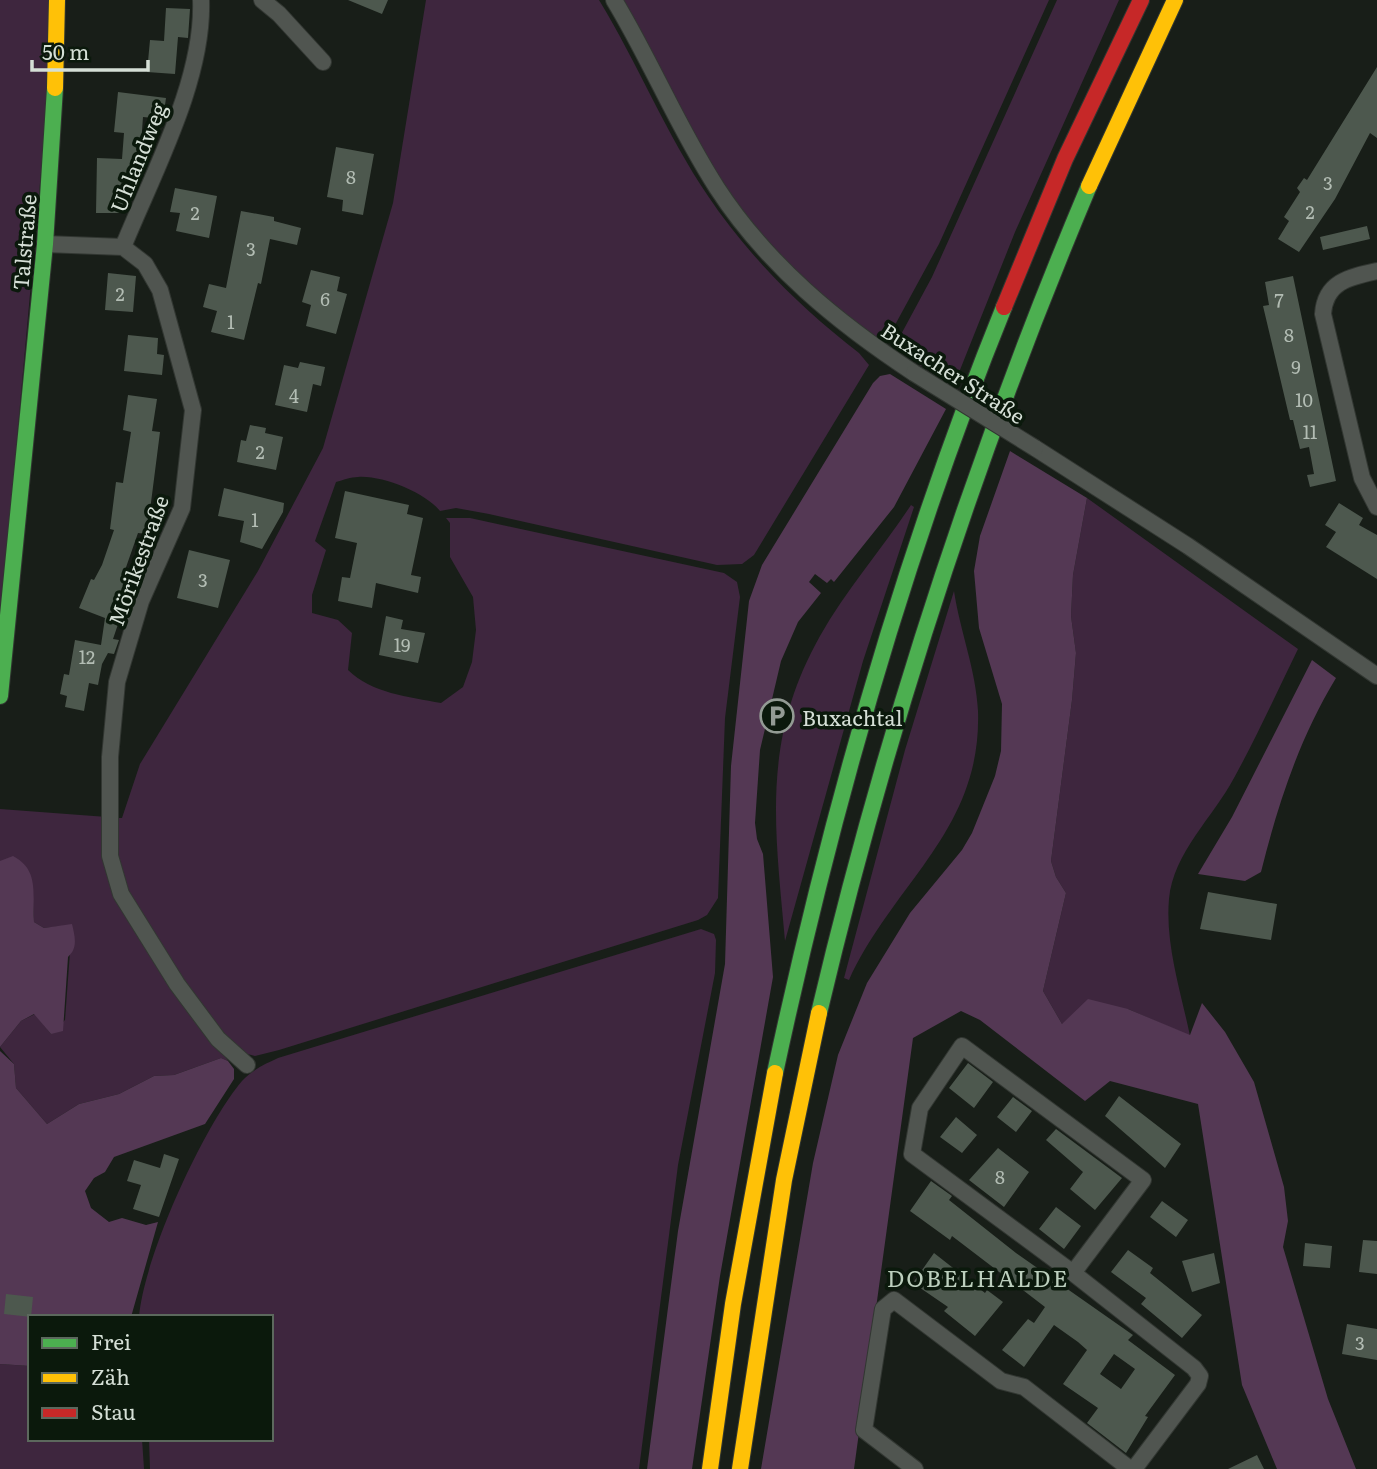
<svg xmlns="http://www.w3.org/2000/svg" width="1377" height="1469" viewBox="0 0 1377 1469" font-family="Literata,serif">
	<rect width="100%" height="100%" fill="#181e18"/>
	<path fill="#3e263e" d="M0 0H49L50 72 0 627Z
		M426 0H599C638 64 666 134 708 196 749 257 801 308 859 353L869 365 754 555 742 564 717 565 489 514 456 508 440 511C426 493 382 475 358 477 351 477 343 480 336 482L315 541 326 550 312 595V613L338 620 352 633 348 670C371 693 409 697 441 703L463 687 472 662 476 630 473 597 450 557V523L446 518H470L724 573 737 582 740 597 725 718 718 898 707 915 698 920 279 1050 255 1056 240 1052 197 1006 117 873 113 818H122L140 764 258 571 323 448 393 203Z
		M623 0H1049L939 244 889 336 876 338C825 298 776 258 738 205 692 142 660 69 623 0Z
		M1057 0H1119L1015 232 954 385C937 374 903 361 898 340L932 277Z
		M1087 498 1298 649C1277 692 1257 736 1234 778 1214 816 1173 853 1169 899 1165 944 1181 992 1190 1036L1128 1009 1062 1024 1043 991 1066 893 1056 877 1051 861 1072 700 1076 653 1071 616 1073 575Z
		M911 505 914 507 863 661 785 941C775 827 761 741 820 636 846 590 882 549 911 505Z
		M954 591C960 631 976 670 978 711 982 830 894 882 849 980L844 978 905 750Z
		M0 809 107 817 109 864 228 1061 221 1058 174 1075 154 1076 119 1094 79 1104 47 1124 16 1088 14 1064 0 1047 21 1021 35 1014 51 1034 65 1020 72 925 44 928 34 922 33 900 0 861Z
		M701 929 714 934 716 940 715 973 678 1165 639 1469H150L149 1439H271V1317H139C144 1257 203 1127 242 1081 252 1070 265 1064 278 1058Z
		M0 1364 30 1366V1439H142L144 1469H0Z"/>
	<path fill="#543854" d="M890 374 946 409 894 507 834 582 831 579 827 583 815 574 809 582 821 593 798 622 781 661 760 750 755 823 757 839 763 854 773 977 720 1276 692 1469H647L678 1231 725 964 731 766 749 601 762 565 873 383 880 376Z
		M1010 451 1087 498 1073 575 1071 616 1076 653 1072 700 1051 861 1056 877 1066 893 1043 991 1062 1024 1088 999 1128 1009 1190 1035 1202 1003 1225 1032 1254 1082 1284 1187 1288 1221 1283 1247 1328 1399 1356 1469H1277L1242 1385 1198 1104 1110 1081 1085 1101 980 1020 961 1011 913 1038 854 1469H761L813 1163 838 1055 867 983 910 913 962 850 972 833 995 776 1001 751 1002 704 979 628 974 571 980 536Z
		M1312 660 1336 678C1299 739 1278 804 1261 872L1245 881 1198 874 1232 817Z
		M13 856C40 870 32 895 34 922L44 928 72 924C75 937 78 948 68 957L63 1031 51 1034 34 1014 21 1021 0 1047V861Z
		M0 1051 14 1064 16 1088 47 1124 79 1104 119 1094 154 1076 174 1075 221 1058 228 1061 234 1069V1079L205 1124 114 1157 105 1172 94 1178 85 1191 91 1208 109 1222 122 1218 146 1225 158 1222 131 1317H30V1366L0 1364Z"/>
	<path fill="#4d584e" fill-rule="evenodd" d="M348 0H388L382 14Z
		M166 8 190 9 188 38 178 37 175 74 147 72 150 40 164 41Z
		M1377 67V138L1370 133 1335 199 1299 252 1278 239 1289 221 1284 217 1300 192 1297 188 1304 178 1307 180Z
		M118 92 166 98 163 119 143 117 139 172H133L132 199 126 213H96L97 158 122 159 124 133 114 132Z
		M336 147 374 154 363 215 342 211 343 200 327 197Z
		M175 188 217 196 209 238 176 231 180 213 170 212Z
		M241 211 274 217V221L301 228 297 245 270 239 261 284 258 283 244 340 211 332 217 311 203 307 209 284 226 288Z
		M1367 226 1370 239 1323 250 1320 237Z
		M311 270 340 277 337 291 347 294 336 334 306 326 311 305 302 302Z
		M108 273 136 276 133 312 105 310Z
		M1293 276 1336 481 1310 487 1307 475 1314 474 1309 447 1300 449 1293 420H1290L1263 306 1269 305 1265 282Z
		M128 335 158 338 157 354 164 355 162 375 124 371Z
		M300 362 325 367 321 386 313 384 307 412 275 405 284 365 298 368Z
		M128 395 157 399 152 431 160 432 147 534 138 533 124 573 134 577 113 639 119 640 114 654 108 653 102 664 98 685 89 683 84 711 65 707 67 696 60 694 64 674 69 675 75 640 101 645 105 618 79 608 91 579 94 580 102 565 114 530 110 529 116 482 123 483 131 432 123 430Z
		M250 425 266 428 265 433 283 437 276 470 237 462 241 440 246 441Z
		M224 488 284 503 283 512 262 549 240 542 244 521 218 516Z
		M345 491 409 505 407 514 423 518 411 575 421 577 418 593 376 583 372 608 338 601 342 577 350 578 357 543 335 538Z
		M1339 503 1363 518 1359 525 1377 535V579L1326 547 1336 532 1325 525Z
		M189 550 230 560 218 608 177 598Z
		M386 616 403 620 401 629 425 633 418 663 379 655Z
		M1208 892 1277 904 1271 940 1200 929Z
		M968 1063 993 1082 974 1108 949 1088Z
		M1119 1096 1181 1144 1165 1168 1105 1116Z
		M1013 1097 1032 1111 1016 1132 997 1117Z
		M956 1117 977 1135 962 1153 940 1137Z
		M1056 1129 1122 1178 1095 1210 1070 1189 1083 1172 1046 1140Z
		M998 1148 1029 1172 1004 1207 969 1180Z
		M164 1154 179 1159 159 1217 133 1209 141 1185 127 1181 134 1160 160 1168Z
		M931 1181 952 1196 949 1200 1016 1253 1133 1335 1128 1340 1175 1375 1145 1416 1148 1417 1126 1453 1087 1423 1098 1408 1063 1384 1087 1350 1078 1342 1054 1325 1024 1367 1002 1350 1028 1319 1034 1323 1045 1307 952 1236 950 1240 910 1211ZM1114 1354 1135 1369 1121 1389 1100 1374Z
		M1162 1201 1188 1220 1176 1237 1150 1217Z
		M1056 1207 1081 1226 1064 1249 1039 1229Z
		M1363 1240 1377 1241V1274L1359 1272Z
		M1305 1243 1332 1246 1330 1268 1303 1266Z
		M1128 1250 1153 1268 1150 1273 1202 1315 1182 1338 1141 1304 1146 1298 1111 1272Z
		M934 1253 985 1293 987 1290 1003 1302 975 1336 944 1311 948 1307 913 1283Z
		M1214 1253 1220 1283 1192 1292 1182 1261Z
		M6 1294 33 1297 31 1317 4 1314Z
		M1347 1324 1377 1329V1360L1342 1354Z
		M1257 1455 1264 1469H1228Z"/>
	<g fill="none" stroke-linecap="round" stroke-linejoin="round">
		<defs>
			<path id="street" d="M262 0 279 14 323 62
				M614 0C651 61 678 128 717 188 767 265 838 323 914 373
				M45 244 123 247 145 264 160 290 193 410 182 508 141 601 117 682 110 757V856L121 894 177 984 218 1039 247 1065
				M123 247C153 173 204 80 201 0
				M1377 271C1349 277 1325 282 1323 314L1362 478 1377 507
				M1035 448 1188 546 1377 676
				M1073 1273 1143 1180 962 1046 920 1108 912 1154 1073 1273 1194 1368 1200 1376 1198 1384 1134 1469
				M915 1469 864 1430 883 1309 894 1300 1001 1381 1024 1387 1130 1469"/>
			<path id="fast" d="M0 696 45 244 55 88
				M819 1013C886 730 976 454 1089 186
				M775 1073C831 812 904 554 1004 307"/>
			<path id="slow" d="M55 88 57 0
				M1089 186 1175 0
				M710 1469 733 1304 775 1073
				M740 1469 784 1180 819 1013"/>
			<path id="jam" d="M1004 307 1065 159 1141 0"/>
		</defs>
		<use href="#street" stroke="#323732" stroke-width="18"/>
		<use href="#fast" stroke="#323732" stroke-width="18"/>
		<use href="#slow" stroke="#323732" stroke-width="18"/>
		<use href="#jam" stroke="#323732" stroke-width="18"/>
		<use href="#street" stroke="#505550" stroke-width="16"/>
		<use href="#fast" stroke="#4caf50" stroke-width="16"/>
		<use href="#slow" stroke="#ffc107" stroke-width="16"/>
		<use href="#jam" stroke="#c62828" stroke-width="16"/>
		<defs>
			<path id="street-bridge" d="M914 373 1035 448"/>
		</defs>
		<use href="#street-bridge" stroke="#323732" stroke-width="18" stroke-linecap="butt"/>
		<use href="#street-bridge" stroke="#505550" stroke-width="16"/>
	</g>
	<defs>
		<symbol id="parking-ring" viewBox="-11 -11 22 22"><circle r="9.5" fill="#0b190c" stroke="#939b94" stroke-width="1.5"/><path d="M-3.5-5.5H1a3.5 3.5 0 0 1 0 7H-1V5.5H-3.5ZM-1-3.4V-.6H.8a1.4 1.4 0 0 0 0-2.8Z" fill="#939b94"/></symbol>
	</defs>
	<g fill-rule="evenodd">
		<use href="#parking-ring" x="758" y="697" width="38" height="38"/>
	</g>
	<g text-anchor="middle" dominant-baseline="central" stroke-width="7" stroke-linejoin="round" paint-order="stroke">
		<g font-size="18" fill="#b3bdb4">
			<text x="351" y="176">8</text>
			<text x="1328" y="182">3</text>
			<text x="1310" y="211">2</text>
			<text x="195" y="212">2</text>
			<text x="251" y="248">3</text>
			<text x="120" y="293">2</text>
			<text x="325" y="298">6</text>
			<text x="1279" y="299">7</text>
			<text x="231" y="321">1</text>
			<text x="1289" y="334">8</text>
			<text x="1296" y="366">9</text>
			<text x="294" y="395">4</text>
			<text x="1304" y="399">10</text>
			<text x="1310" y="431">11</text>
			<text x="260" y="451">2</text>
			<text x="255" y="519">1</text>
			<text x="203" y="579">3</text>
			<text x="402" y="644">19</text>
			<text x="87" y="656">12</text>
			<text x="1000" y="1176">8</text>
			<text x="1360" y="1342">3</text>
		</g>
		<g font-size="21" fill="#d5dfd6" stroke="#0b190c">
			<text transform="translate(137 157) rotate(-68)">Uhlandweg</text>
			<text transform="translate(23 242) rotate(-85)">Talstraße</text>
			<text transform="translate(954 372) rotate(33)">Buxacher Straße</text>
			<text transform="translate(137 560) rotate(-70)">Mörikestraße</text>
		</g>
		<g font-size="21" fill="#d5dfd6" stroke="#0b190c" text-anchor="start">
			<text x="802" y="716">Buxachtal</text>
		</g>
		<g font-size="23" letter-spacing="2" fill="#bccfbd" stroke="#0b190c">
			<text x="978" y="1277">DOBELHALDE</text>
		</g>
	</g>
	<rect x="28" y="1315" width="245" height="126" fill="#0b190c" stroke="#5c685d" stroke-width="2"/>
	<rect x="42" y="1338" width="35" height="10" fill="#4caf50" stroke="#5c685d" stroke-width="2"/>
	<text x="91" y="1350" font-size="21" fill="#d5dfd6">Frei</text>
	<rect x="42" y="1373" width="35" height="10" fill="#ffc107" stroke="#5c685d" stroke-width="2"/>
	<text x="91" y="1385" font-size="21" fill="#d5dfd6">Zäh</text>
	<rect x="42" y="1408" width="35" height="10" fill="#c62828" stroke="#5c685d" stroke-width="2"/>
	<text x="91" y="1420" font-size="21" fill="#d5dfd6">Stau</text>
	<path d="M32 60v10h116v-10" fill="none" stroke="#d5dfd6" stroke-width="3.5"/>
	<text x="42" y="60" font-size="21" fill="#d5dfd6" stroke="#0b190c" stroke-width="5" paint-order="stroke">50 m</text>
</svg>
